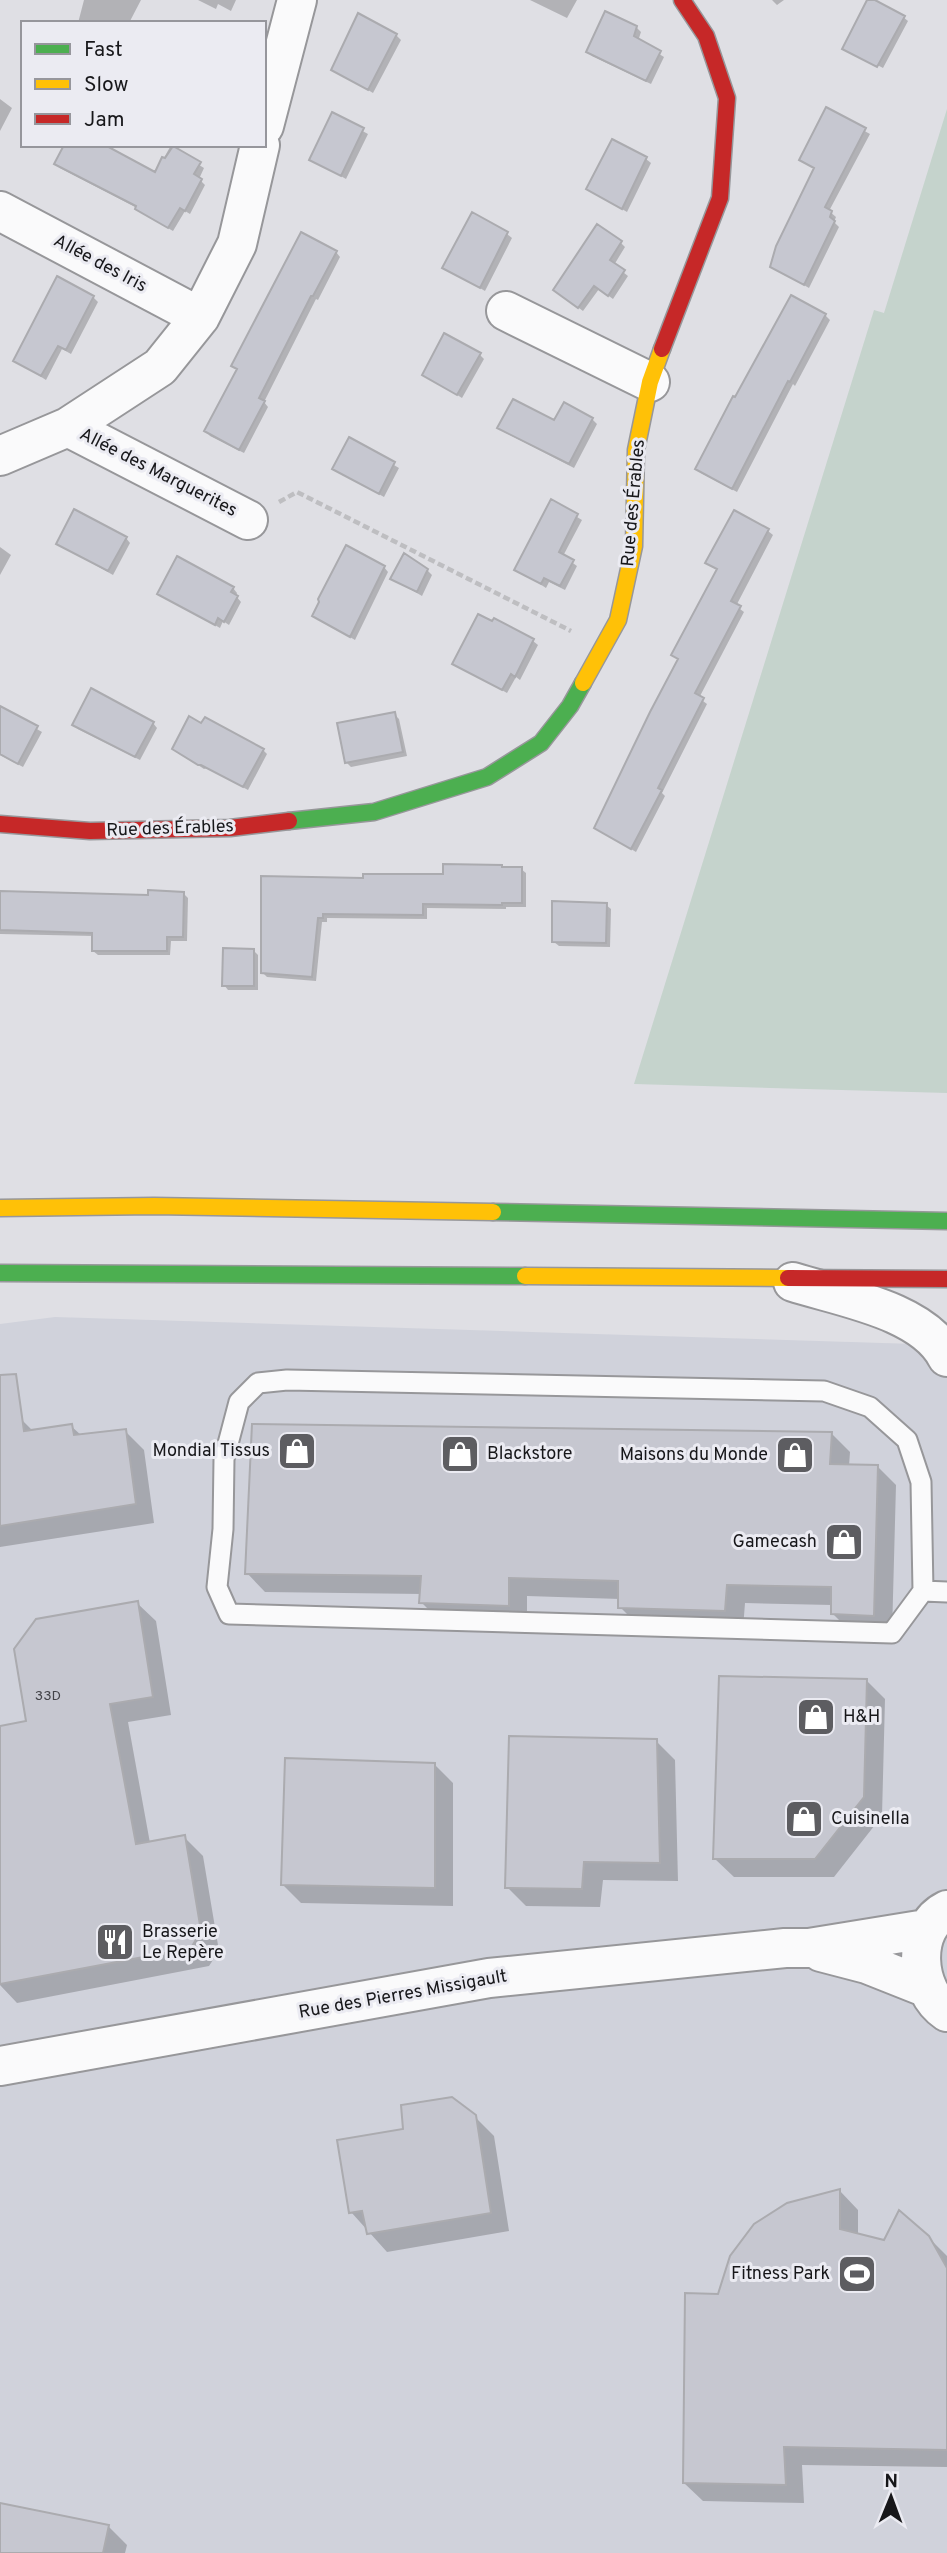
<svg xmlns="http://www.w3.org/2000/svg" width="947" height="2553" viewBox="0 0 947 2553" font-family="Overpass,sans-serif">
	<rect width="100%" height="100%" fill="#dfdfe4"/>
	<path fill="#d0d2db" d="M55 1317 947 1345V2553H0V1324Z"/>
	<path fill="#c5d3cc" d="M947 109V1093L634 1084 874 310 884 313Z"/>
	<path fill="#0003" d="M84 0H141L129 23H78Z
		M198 0H236L231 11 218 4 216 9Z
		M530 0H577L567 18Z
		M772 0H784L777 5Z
		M869 0 903 17 908 21 883 68 847 49Z
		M636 27 641 32 638 41 664 57 651 84 592 56 588 51Z
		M396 35 401 40 373 93 333 69Z
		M0 99 12 108 0 131Z
		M826 110 870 134 829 211 836 217 834 222 839 227 809 288 772 267 815 169 801 160Z
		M333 115 368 134 346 179 311 159Z
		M170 147 204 168 199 179 205 185 190 214 185 211 173 231 142 213 137 208 60 168 56 164 155 174Z
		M646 159 651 163 627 212 588 189Z
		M507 234 512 238 485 291 444 267Z
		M620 242 625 247 614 265 628 276 613 299 599 289 583 311 560 294Z
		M336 252 340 257 318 300 316 299 264 402 268 407 244 453 210 436 206 431 238 371 233 366Z
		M93 297 98 302 71 354 62 349 46 380 16 361Z
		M825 315 830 320 795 386 793 384 737 492 701 473 697 469 736 399Z
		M480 355 484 359 462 398 424 374Z
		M592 419 597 424 574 468 504 432 500 428Z
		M349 439 399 468 384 497 334 469Z
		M552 502 582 520 563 556 577 566 565 590 549 582 546 588 517 569Z
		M768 531 773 535 736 606 744 612 699 698 707 704 662 793 665 796 636 852 596 828 679 660 673 655 718 571 707 563Z
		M126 538 130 543 113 575 58 544Z
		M0 547 11 555 0 575Z
		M384 567 388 572 355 640 314 616Z
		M427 570 432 575 422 596 393 579Z
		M233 588 237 593 236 596 241 602 229 625 223 621 220 628 159 593Z
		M533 641 538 645 520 680 516 677 507 693 454 663Z
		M0 708 42 732 23 767 0 755Z
		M394 714 399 719 407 756 351 767 346 762Z
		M153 723 157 728 140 760 78 729 74 724Z
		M174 749 263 750 267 754 248 790 207 768 204 769Z
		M502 866 504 869H521L526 873V907H506V909L427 908V919L327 918V922H322L316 981 267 977 262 972 263 878 365 880 445 876Z
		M0 893 149 897 183 893 188 898 187 941H171L170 955H98L93 951 94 936 0 934Z
		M606 905 611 909 610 947 559 946 554 942Z
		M254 951 258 955V990H228L224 985Z
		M22 1420 34 1432 71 1426 82 1436 125 1431 144 1450 154 1523 0 1547V1423Z
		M831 1433 850 1452 849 1466H877L896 1485 892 1634 851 1632 832 1613V1605L745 1603 743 1629 639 1626 620 1607V1599L527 1596V1624L440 1621 421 1602 422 1594 265 1592 247 1573Z
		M137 1603 156 1621 171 1715 128 1722 150 1843 184 1837 203 1856 219 1951 209 1966 17 2003 0 1985V1727L28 1723Z
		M866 1680 885 1699 882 1816 834 1877H734L715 1859Z
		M656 1741 675 1760 678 1881 603 1880 600 1907 526 1906 507 1887Z
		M434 1764 453 1783V1906L301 1903 282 1884Z
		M475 2117 494 2136 509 2231 387 2252 351 2212Z
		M840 2191 858 2210V2236L885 2243 928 2237 947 2256V2467L802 2465 804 2503 703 2501 684 2483 719 2295Z
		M0 2504 108 2526 127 2545 125 2553H0Z"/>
	<path fill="#c6c7d0" stroke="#ababaf" stroke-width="2" d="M867 0H875L905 16 877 67 842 49Z
		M605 11 637 26 634 36 661 51 646 81 586 52Z
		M358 13 397 34 368 90 331 70Z
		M826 107 866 128 825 207 832 211 830 217 835 221 804 285 770 267 776 246 814 168 799 160Z
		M332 112 364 128 341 176 309 160Z
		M612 139 647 157 622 209 586 189Z
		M64 145H105L155 172 162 157 165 158 173 146 201 162 194 174 202 179 185 211 180 208 168 228 135 209 136 206 54 164Z
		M472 212 508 232 480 288 442 268Z
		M597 224 622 241 610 260 625 270 608 296 594 286 578 308 553 290Z
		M301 232 337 251 313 296H311L259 398 265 401 239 450 204 431 237 369 231 366Z
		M57 276 94 296 66 350 58 346 41 376 13 361Z
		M791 295 826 314 790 382 788 381 732 489 695 469 733 396 735 397Z
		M444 333 481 353 457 395 422 375Z
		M513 399 554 420 564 402 593 418 569 464 497 428Z
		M349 437 395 462 379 494 332 469Z
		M551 499 578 514 559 552 574 560 560 586 544 578 541 584 514 570Z
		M74 509 127 537 108 571 56 544Z
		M734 510 769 529 731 601 741 606 695 693 704 698 658 788 662 790 631 849 594 828 650 712 678 659 671 655 717 569 705 563Z
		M346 545 385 566 350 637 312 616 319 602 318 599Z
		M404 553 428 569 417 592 390 579Z
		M177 556 234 587 231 592 238 596 224 622 218 618 215 625 157 594Z
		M478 614 492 621 494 618 534 639 515 677 511 674 502 690 452 664Z
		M91 688 154 722 135 757 72 725Z
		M0 706 38 726 18 764 0 754Z
		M395 712 403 752 345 763 337 723Z
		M189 716 201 723 205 717 264 749 243 787 201 765H198L172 749Z
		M443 864 502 865V867H522V903H502V905L423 904V915L323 914V918H318L312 977 261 973V876L363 878V874H443Z
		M148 890 184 892 183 937H167V951H92V933L0 930V891L148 895Z
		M552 901 607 903 606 943 552 942Z
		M223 948 254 949V986H222Z
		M16 1374 24 1431 72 1424 74 1435 126 1429 136 1504 0 1526V1375Z
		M252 1424 832 1432 830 1464 878 1465 874 1616 831 1614V1587L727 1585 725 1611 618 1608V1581L509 1578V1606L419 1603 421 1576 245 1574Z
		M138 1601 153 1697 110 1704 136 1844 185 1835 201 1931 191 1948 0 1984V1726L26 1721 14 1649 36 1619Z
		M719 1676 867 1679 864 1797 815 1859H713Z
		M509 1736 657 1739 660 1863 584 1862 582 1889 505 1888Z
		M285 1758 435 1763V1888L281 1885Z
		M452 2097 476 2115 491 2213 367 2234 362 2211 349 2213 337 2140 403 2129 401 2105Z
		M840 2189V2229L884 2240 899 2210 929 2236 947 2268V2450L784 2447 786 2485 683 2483 685 2293 718 2294 730 2256 754 2224 787 2203Z
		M0 2503 109 2525 103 2553H0Z"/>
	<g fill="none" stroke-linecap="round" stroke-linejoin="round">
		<defs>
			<path id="lane" d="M287 1380 824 1391 870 1407 907 1440 921 1482 923 1591 892 1633 229 1614 217 1587 223 1529 224 1459 239 1402 258 1383Z
				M923 1591 947 1592"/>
			<path id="street" d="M264 126 297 0
				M0 211 200 317
				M506 311 650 382
				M68 427 248 520
				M0 456 68 427 160 367 200 317 237 244 260 145
				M793 1282C840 1297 923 1310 947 1357
				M947 1910C910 1928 915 1991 947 2012
				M821 1952 867 1964 925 1987
				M0 2066 489 1978 785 1948H809L926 1929"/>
			<path id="fast" d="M289 821 374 812 487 777 541 743 570 706 583 683
				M493 1212 947 1221
				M0 1273 525 1276"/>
			<path id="slow" d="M583 683 618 620 634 546 636 450 650 382 662 349
				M0 1208 154 1206 493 1212
				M525 1276 788 1278"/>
			<path id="jam" d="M662 349 720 198 727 98 706 36 682 0
				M0 824 90 831 230 828 289 821
				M788 1278 947 1279"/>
		</defs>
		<use href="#lane" stroke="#97979a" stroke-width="23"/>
		<use href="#street" stroke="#97979a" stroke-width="42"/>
		<use href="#fast" stroke="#97979a" stroke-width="19"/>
		<use href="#slow" stroke="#97979a" stroke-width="19"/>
		<use href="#jam" stroke="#97979a" stroke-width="19"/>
		<path stroke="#bebec1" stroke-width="4.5" stroke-dasharray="7 3.5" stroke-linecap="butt" d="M279 502 297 492 571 631"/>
		<use href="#lane" stroke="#fafafb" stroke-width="19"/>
		<use href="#street" stroke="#fafafb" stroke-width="38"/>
		<use href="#fast" stroke="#4caf50" stroke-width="16"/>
		<use href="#slow" stroke="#ffc107" stroke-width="16"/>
		<use href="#jam" stroke="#c62828" stroke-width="16"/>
	</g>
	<defs>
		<symbol id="shop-square" viewBox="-11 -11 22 22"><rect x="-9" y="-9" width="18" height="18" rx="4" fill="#5d5d61" stroke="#ebebf2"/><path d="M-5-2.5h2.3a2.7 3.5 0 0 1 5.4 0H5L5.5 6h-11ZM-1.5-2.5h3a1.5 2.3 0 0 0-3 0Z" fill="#fff"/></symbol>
		<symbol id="restaurant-square" viewBox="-11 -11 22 22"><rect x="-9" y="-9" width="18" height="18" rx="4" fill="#5d5d61" stroke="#ebebf2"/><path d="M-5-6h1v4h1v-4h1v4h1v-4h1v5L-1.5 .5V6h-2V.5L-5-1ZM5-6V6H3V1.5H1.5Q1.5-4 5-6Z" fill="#fff"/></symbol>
		<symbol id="stadium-square" viewBox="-11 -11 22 22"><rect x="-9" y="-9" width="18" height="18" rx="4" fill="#5d5d61" stroke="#ebebf2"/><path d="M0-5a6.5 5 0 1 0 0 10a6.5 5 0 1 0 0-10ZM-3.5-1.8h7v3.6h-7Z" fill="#fff"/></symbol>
	</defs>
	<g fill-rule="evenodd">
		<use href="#shop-square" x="275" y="1429" width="44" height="44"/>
		<use href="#shop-square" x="438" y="1432" width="44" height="44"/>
		<use href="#shop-square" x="773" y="1433" width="44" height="44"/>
		<use href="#shop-square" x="822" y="1520" width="44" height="44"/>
		<use href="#shop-square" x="794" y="1695" width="44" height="44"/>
		<use href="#shop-square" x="782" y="1797" width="44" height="44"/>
		<use href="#restaurant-square" x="93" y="1920" width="44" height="44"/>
		<use href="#stadium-square" x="835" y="2252" width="44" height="44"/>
	</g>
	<g text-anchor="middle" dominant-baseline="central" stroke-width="6" stroke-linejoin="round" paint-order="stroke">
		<g font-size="14" fill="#434348">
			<text x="48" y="1696">33D</text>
		</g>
		<g font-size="18" fill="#17171a" stroke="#ebebf2">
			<text transform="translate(100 264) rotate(28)">Allée des Iris</text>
			<text transform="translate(158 473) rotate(27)">Allée des Marguerites</text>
			<text transform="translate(634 503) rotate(-85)">Rue des Érables</text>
			<text transform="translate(170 829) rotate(-2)">Rue des Érables</text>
			<text transform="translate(403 1995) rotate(-10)">Rue des Pierres Missigault</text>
		</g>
		<g font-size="18" fill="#17171a" stroke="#ebebf2" text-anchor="end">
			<text x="270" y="1451">Mondial Tissus</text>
			<text x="487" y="1454" text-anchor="start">Blackstore</text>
			<text x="768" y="1455">Maisons du Monde</text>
			<text x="817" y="1542">Gamecash</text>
			<text x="843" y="1717" text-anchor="start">H&amp;H</text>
			<text x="831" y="1819" text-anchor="start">Cuisinella</text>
			<text x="142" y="1932" text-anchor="start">Brasserie<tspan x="142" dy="21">Le Repère</tspan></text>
			<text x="830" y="2274">Fitness Park</text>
		</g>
	</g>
	<rect x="21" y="21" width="245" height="126" fill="#ebebf2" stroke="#96969c" stroke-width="2"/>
	<rect x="35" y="44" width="35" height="10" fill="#4caf50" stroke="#96969c" stroke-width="2"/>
	<text x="84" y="56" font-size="21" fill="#17171a">Fast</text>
	<rect x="35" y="79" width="35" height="10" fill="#ffc107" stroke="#96969c" stroke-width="2"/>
	<text x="84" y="91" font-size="21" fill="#17171a">Slow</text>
	<rect x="35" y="114" width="35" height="10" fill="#c62828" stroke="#96969c" stroke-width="2"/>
	<text x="84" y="126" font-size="21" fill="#17171a">Jam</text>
	<g transform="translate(891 2497) rotate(1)" stroke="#ebebf2" stroke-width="5" paint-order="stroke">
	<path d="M0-5L12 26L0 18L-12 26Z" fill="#17171a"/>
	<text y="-10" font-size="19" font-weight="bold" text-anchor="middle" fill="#17171a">N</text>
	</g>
</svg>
